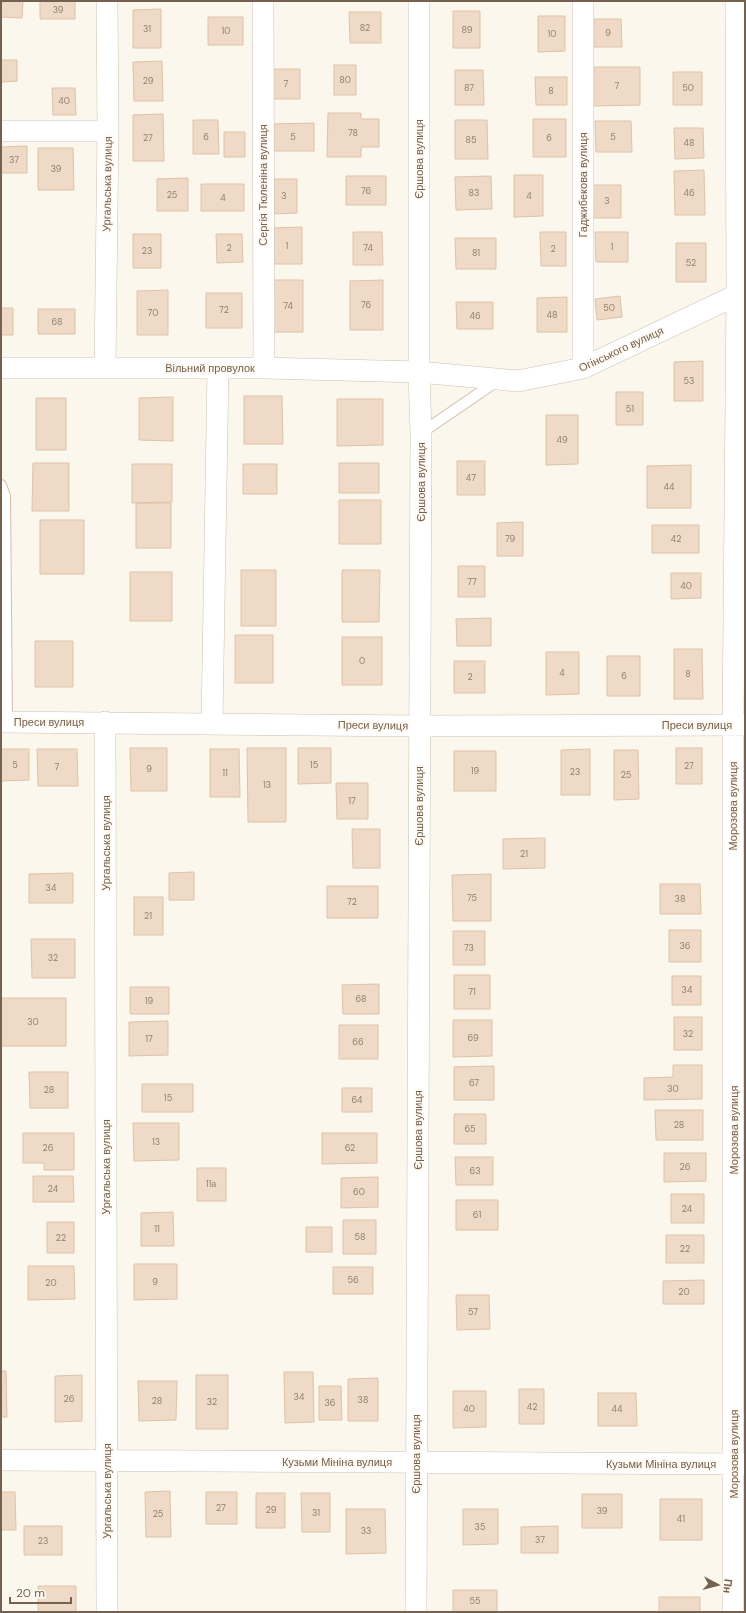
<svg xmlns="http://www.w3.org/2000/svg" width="746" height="1613" viewBox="0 0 746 1613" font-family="'DM Sans',sans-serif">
	<rect width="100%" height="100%" fill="#fbf7ec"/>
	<path fill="#eedac6" stroke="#dfc2a8" d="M1 1H23L22 18 1 17Z
		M40 1H75V19H40Z
		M161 9V48H133V10Z
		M453 11H480V48H453Z
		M349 12H381V43H350Z
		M538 16H565V51L538 52Z
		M208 17H243V45H208Z
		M594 19H621L622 47H594Z
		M1 60H17V81L1 82Z
		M162 61 163 101H134L133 62Z
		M334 65H356V95H334Z
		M594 67H640V105L594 106Z
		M272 69H300V99H272Z
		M455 70H483L484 105H455Z
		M673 72H702V105H673Z
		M535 77H567V105H536Z
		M52 88H75L76 115H53Z
		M328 113H361V119H379V147H361V157H327Z
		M163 114 164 161H133V115Z
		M533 119H566V157H533Z
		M193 120H218L219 154H193Z
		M455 120H487L488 159H455Z
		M595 121H631L632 152H596Z
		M314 123V151H272V124Z
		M674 128H703L704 158 675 159Z
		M224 132H245V157H224Z
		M27 146V173H1V147Z
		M38 148H73L74 190H38Z
		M704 170 705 215H675L674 171Z
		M514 175H543V216L514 217Z
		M346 176H386V205H346Z
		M491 176 492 209 456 210 455 177Z
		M188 178V211H157V179Z
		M271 179H297V213L271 214Z
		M201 184H244V211H201Z
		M593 185H621V218H594Z
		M302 227V264H272V228Z
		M353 232H382L383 265H353Z
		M540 232H566V266H541Z
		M595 232H628V262H596Z
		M133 234H161V268H133Z
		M216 234H242L243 262 217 263Z
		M455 238H496V269H456Z
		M676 243H706V282H676Z
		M272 280H303V332H273Z
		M383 280V330H350V281Z
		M168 290V335H137V291Z
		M206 293H242V328H206Z
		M620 296 622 317 597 320 595 299Z
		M567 297V332H537V298Z
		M456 302H493V329H457Z
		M1 308H13V335H1Z
		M38 309H75V334H38Z
		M703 361V401H674V362Z
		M616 392H643V425H616Z
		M244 396H282L283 444H244Z
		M173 397V441L139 440V398Z
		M36 398H66V450H36Z
		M337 399H383V445L337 446Z
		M546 415H578V464L546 465Z
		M457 461H485V495H457Z
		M33 463H69V511H32Z
		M339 463H379V493H339Z
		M132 464H172V502L132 503Z
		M243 464H277V494H243Z
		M691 465V508H647V466Z
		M339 500H381V544H339Z
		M136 503H171V548H136Z
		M40 520H84V574H40Z
		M523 522V556H497V523Z
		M652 525H699V553H652Z
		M458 566H485V597H458Z
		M241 570H276V626H241Z
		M342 570H380L379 622H342Z
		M130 572H172V621H130Z
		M671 573H701V598L671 599Z
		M491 618V646H457L456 619Z
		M235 635H273V683H235Z
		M342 637H382V685H342Z
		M35 641H73V687H35Z
		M674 649H702L703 699H674Z
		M546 652H579V694L546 695Z
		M607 656H640V696H607Z
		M454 661H485V693H454Z
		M130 748H167V791H131Z
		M247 748H286V822H248Z
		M298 748H331V783L298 784Z
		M676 748H702V784H676Z
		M1 749H29V780L1 781Z
		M37 749H77L78 786H38Z
		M210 749H239L240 797H210Z
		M590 749V795H561V750Z
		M614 750H638L639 799 614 800Z
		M454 751H496V791H454Z
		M336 783H368V819H337Z
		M352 829H380V868H353Z
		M545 838V868L503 869V839Z
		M194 872V900H169V873Z
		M73 873V903H29V874Z
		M491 874V921H453L452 875Z
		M660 884H700L701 914H660Z
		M327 886H378V918H327Z
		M134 897H163V935H134Z
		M669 930H701V962H669Z
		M453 931H485V965H453Z
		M31 939H75V978H32Z
		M454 975H490V1009H454Z
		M672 976H701V1005H672Z
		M379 984V1014H343L342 985Z
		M130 987H169V1014H130Z
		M1 998H66V1046H1Z
		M674 1017H702V1050H674Z
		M453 1020H492V1056L453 1057Z
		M168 1021V1055L129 1056V1022Z
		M339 1025H378V1059H339Z
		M673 1065H702V1099L644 1100V1078L673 1077Z
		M494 1066V1100H454V1067Z
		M29 1072H68V1108H30Z
		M142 1084H193V1112H142Z
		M342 1088H372V1112H342Z
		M655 1110H703V1140H656Z
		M454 1114H486V1144H454Z
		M133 1123H179V1160L134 1161Z
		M23 1133H74V1170H44V1163H23Z
		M322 1133H377V1163L322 1164Z
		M664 1153H706V1181L664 1182Z
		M455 1157H493V1185H456Z
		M197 1168H226V1201H197Z
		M33 1176H73L74 1202H33Z
		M378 1177V1207L341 1208V1178Z
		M671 1194H704V1223H671Z
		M456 1200H498V1230H456Z
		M173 1212 174 1246H141V1213Z
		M343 1220H376V1254H343Z
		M47 1222H74V1253H47Z
		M306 1227H332V1252H306Z
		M666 1235H704V1263H666Z
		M134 1264H177V1299L134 1300Z
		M28 1266H74L75 1299 28 1300Z
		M333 1267H373V1294H333Z
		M704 1280V1304H663V1281Z
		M456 1295H489L490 1329 457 1330Z
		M1 1371H6L7 1417H1Z
		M284 1372H313L314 1422 285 1423Z
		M82 1375V1421L55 1422V1376Z
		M196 1375H228V1429H196Z
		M378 1378V1421H348V1379Z
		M138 1381H177L176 1420 139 1421Z
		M319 1386H341L342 1420H319Z
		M519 1389H544V1424H519Z
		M453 1391H486V1427L453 1428Z
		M598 1393H636L637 1426H598Z
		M170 1491 171 1537H146L145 1492Z
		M1 1492H15L16 1530H1Z
		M206 1492H237V1524H206Z
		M256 1493H285V1528H256Z
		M301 1493H330V1532H302Z
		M582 1494H622V1528H582Z
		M660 1499H702V1540H660Z
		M346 1509H385L386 1553 346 1554Z
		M463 1509H498V1544L463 1545Z
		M24 1526H62V1555H24Z
		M558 1526V1553H521V1527Z
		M38 1586H76V1612H38Z
		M453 1590H497V1612H453Z
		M659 1597H700V1612H659Z"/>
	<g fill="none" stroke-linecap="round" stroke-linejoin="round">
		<defs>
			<path id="lane" d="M421 433 497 381
				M1 485 5 496 7 722"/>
			<path id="street" d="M263 1 264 368
				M583 1V368
				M1 131H108
				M1 368H264L419 372 518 381 583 368 745 291
				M105 368 108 131 107 1
				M1 722 419 726 745 725
				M105 722 107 1612
				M212 722 218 368
				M1 1460 745 1464
				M416 1612 421 433 419 372V1
				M733 1612V725L737 294 736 1"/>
		</defs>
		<use href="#lane" stroke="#cdc0b2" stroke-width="12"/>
		<use href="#street" stroke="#cdc0b2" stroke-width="22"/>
		<use href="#lane" stroke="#fff" stroke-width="10"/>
		<use href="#street" stroke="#fff" stroke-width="21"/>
	</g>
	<g text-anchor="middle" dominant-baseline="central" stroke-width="3.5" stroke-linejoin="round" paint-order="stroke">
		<g font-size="9" fill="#937f6e">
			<text x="58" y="10">39</text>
			<text x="365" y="28">82</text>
			<text x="147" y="29">31</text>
			<text x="467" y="30">89</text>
			<text x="226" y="31">10</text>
			<text x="608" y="33">9</text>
			<text x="552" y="34">10</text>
			<text x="345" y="80">80</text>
			<text x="148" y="81">29</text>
			<text x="286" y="84">7</text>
			<text x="617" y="86">7</text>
			<text x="469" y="88">87</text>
			<text x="688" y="88">50</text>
			<text x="551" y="91">8</text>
			<text x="64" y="101">40</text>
			<text x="353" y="133">78</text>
			<text x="206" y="137">6</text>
			<text x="293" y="137">5</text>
			<text x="613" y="137">5</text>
			<text x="148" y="138">27</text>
			<text x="549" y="138">6</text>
			<text x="471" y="140">85</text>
			<text x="689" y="143">48</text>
			<text x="14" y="160">37</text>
			<text x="56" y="169">39</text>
			<text x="366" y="191">76</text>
			<text x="474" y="193">83</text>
			<text x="689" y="193">46</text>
			<text x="172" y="195">25</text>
			<text x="284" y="196">3</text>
			<text x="529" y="196">4</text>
			<text x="223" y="198">4</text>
			<text x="607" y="201">3</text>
			<text x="287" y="246">1</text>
			<text x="612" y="247">1</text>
			<text x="229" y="248">2</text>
			<text x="368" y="248">74</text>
			<text x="553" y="249">2</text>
			<text x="147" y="251">23</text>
			<text x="476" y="253">81</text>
			<text x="691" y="263">52</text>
			<text x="366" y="305">76</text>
			<text x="288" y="306">74</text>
			<text x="609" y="308">50</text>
			<text x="224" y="310">72</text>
			<text x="153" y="313">70</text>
			<text x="552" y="315">48</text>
			<text x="475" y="316">46</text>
			<text x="57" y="322">68</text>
			<text x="689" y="381">53</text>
			<text x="630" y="409">51</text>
			<text x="562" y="440">49</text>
			<text x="471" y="478">47</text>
			<text x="669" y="487">44</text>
			<text x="510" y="539">79</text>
			<text x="676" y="539">42</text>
			<text x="472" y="582">77</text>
			<text x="686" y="586">40</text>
			<text x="362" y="661">0</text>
			<text x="562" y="673">4</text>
			<text x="688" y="674">8</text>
			<text x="624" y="676">6</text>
			<text x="470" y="677">2</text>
			<text x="15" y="765">5</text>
			<text x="314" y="765">15</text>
			<text x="689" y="766">27</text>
			<text x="57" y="767">7</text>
			<text x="149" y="769">9</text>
			<text x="475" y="771">19</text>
			<text x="575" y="772">23</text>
			<text x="225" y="773">11</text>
			<text x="626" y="775">25</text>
			<text x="267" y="785">13</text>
			<text x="352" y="801">17</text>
			<text x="524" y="854">21</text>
			<text x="51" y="888">34</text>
			<text x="472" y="898">75</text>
			<text x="680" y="899">38</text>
			<text x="352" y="902">72</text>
			<text x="148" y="916">21</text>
			<text x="685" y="946">36</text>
			<text x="469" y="948">73</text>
			<text x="53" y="958">32</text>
			<text x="687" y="990">34</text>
			<text x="472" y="992">71</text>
			<text x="361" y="999">68</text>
			<text x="149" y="1001">19</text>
			<text x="33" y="1022">30</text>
			<text x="688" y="1034">32</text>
			<text x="473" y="1038">69</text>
			<text x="149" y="1039">17</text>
			<text x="358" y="1042">66</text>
			<text x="474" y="1083">67</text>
			<text x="673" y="1089">30</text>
			<text x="49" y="1090">28</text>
			<text x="168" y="1098">15</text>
			<text x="357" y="1100">64</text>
			<text x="679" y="1125">28</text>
			<text x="470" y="1129">65</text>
			<text x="156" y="1142">13</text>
			<text x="48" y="1148">26</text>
			<text x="350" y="1148">62</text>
			<text x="685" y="1167">26</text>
			<text x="475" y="1171">63</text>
			<text x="211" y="1184">11а</text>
			<text x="53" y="1189">24</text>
			<text x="359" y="1192">60</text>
			<text x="687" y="1209">24</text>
			<text x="477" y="1215">61</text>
			<text x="157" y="1229">11</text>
			<text x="360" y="1237">58</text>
			<text x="61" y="1238">22</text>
			<text x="685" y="1249">22</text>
			<text x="353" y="1280">56</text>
			<text x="155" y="1282">9</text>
			<text x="51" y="1283">20</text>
			<text x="684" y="1292">20</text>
			<text x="473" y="1312">57</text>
			<text x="299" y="1397">34</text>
			<text x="69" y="1399">26</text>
			<text x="363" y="1400">38</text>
			<text x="157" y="1401">28</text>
			<text x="212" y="1402">32</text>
			<text x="330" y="1403">36</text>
			<text x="532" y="1407">42</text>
			<text x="469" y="1409">40</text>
			<text x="617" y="1409">44</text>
			<text x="221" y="1508">27</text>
			<text x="271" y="1510">29</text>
			<text x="602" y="1511">39</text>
			<text x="316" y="1513">31</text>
			<text x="158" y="1514">25</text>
			<text x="681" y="1519">41</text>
			<text x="480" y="1527">35</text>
			<text x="366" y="1531">33</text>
			<text x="540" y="1540">37</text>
			<text x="43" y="1541">23</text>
			<text x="475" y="1601">55</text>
		</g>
		<g font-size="11" fill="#756150" stroke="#fefaf2">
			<text transform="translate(419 159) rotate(-90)">Єршова вулиця</text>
			<text transform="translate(107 184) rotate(-89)">Ургальська вулиця</text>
			<text transform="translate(263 185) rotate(-90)">Сергія Тюленіна вулиця</text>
			<text transform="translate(583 185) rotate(-90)">Гаджибекова вулиця</text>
			<text transform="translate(621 349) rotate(-25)">Огінського вулиця</text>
			<text x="210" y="368">Вільний провулок</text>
			<text transform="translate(421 482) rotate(-90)">Єршова вулиця</text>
			<text x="49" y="722">Преси вулиця</text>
			<text transform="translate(373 725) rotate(1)">Преси вулиця</text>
			<text x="697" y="725">Преси вулиця</text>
			<text transform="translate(419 806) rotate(-90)">Єршова вулиця</text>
			<text transform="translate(733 806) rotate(-90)">Морозова вулиця</text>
			<text transform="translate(106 843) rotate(-90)">Ургальська вулиця</text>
			<text transform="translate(418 1130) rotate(-90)">Єршова вулиця</text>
			<text transform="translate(734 1130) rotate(-90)">Морозова вулиця</text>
			<text transform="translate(106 1167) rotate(-90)">Ургальська вулиця</text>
			<text transform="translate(416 1454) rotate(-90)">Єршова вулиця</text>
			<text transform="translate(734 1454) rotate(-90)">Морозова вулиця</text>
			<text x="337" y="1462">Кузьми Мініна вулиця</text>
			<text x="661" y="1464">Кузьми Мініна вулиця</text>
			<text transform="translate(107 1491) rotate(-90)">Ургальська вулиця</text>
		</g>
	</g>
	<rect width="746" height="1613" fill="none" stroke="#756150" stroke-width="4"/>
	<g transform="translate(718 1585) rotate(97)" stroke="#fefaf2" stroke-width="3" paint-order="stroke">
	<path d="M0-3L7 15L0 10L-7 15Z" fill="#756150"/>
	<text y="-6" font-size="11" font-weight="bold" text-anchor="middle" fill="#756150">Пн</text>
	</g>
	<path d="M10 1597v6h61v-6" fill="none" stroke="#756150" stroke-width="2"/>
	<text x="16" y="1597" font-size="12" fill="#756150" stroke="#fefaf2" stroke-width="3" paint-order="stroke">20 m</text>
</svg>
